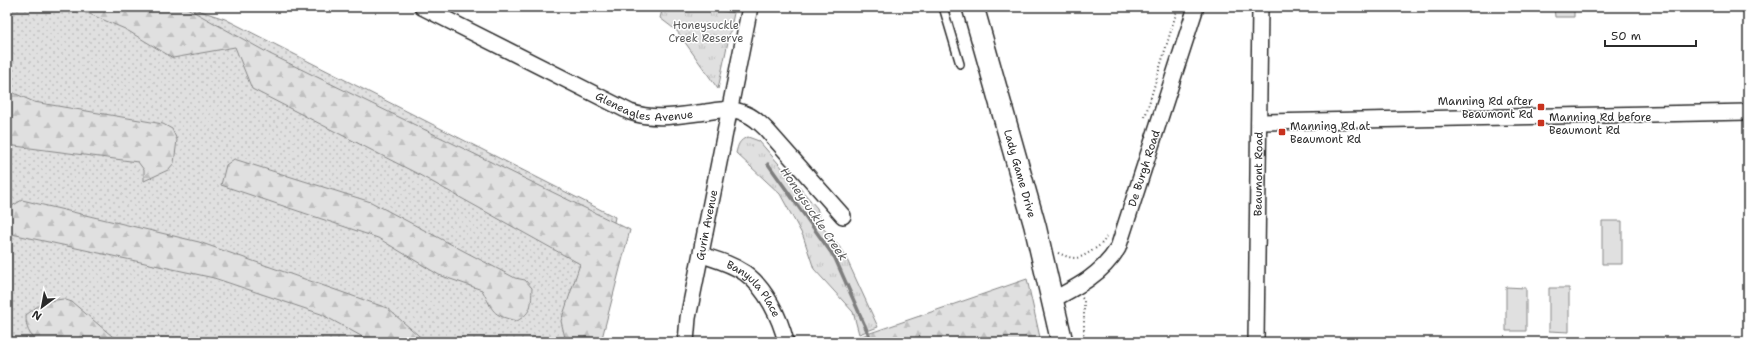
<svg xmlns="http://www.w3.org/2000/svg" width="1755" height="349" viewBox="0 0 1755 349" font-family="'Shantell Sans',sans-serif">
	<defs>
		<pattern id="grass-dots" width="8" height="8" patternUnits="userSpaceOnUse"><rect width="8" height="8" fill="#e0e0e0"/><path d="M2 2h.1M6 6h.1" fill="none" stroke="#c0c0c0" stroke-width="1.8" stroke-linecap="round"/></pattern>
		<pattern id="forest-firs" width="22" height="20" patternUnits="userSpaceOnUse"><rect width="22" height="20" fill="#e0e0e0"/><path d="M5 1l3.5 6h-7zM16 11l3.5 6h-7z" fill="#c0c0c0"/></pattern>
		<pattern id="park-tufts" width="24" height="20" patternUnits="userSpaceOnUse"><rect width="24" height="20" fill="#e0e0e0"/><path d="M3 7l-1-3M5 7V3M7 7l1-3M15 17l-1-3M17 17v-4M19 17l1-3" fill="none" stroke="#c0c0c0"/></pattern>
	</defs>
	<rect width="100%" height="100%" fill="#fff"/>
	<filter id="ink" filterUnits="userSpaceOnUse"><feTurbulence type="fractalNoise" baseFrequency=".025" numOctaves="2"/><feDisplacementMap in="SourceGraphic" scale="8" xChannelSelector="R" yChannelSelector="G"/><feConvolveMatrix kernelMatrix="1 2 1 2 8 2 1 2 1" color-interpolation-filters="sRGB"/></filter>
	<g filter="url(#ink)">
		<path fill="url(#grass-dots)" stroke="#868686" d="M7 7H188L225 19 615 217 590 342H7Z"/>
		<path fill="url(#forest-firs)" stroke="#868686" d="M73 7H185L270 54 630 230 601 342H566L561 321 580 264 416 173 252 89 235 47 173 58 125 29Z
			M7 90 34 102 163 124 172 129 177 140 174 163 168 170 144 181V170L138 162 7 145Z
			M234 159 371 202 515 278 525 280 532 288C531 304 533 312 517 321 491 315 494 312 482 290L439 275 378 238 221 185 226 165Z
			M22 200 199 242 387 308 426 342H372L321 314 214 278 7 233V209Z
			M1027 279 1041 342H850V340Z
			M63 299 72 302 119 342H39C28 334 26 328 26 315L43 302Z"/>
		<path fill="url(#park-tufts)" stroke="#868686" d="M663 7H702L734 13 718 89 677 31 660 18Z
			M748 137 759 141 817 208 823 228 843 251 878 327 859 334 853 312 814 269 803 236 780 194 736 153C738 145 739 140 748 137Z"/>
		<path fill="#e0e0e0" stroke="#868686" d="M1554 7H1574V17H1555Z
			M1602 221H1622V264H1602Z
			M1506 287 1526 288V331H1506Z
			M1549 288H1569V332L1549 331Z"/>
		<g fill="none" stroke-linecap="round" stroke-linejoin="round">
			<path stroke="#7e7e7e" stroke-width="3.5" d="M768 164 835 258 872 342"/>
			<defs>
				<path id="service" d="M943 7 960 64"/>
				<g id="minor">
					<path id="s1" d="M422 7 630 112C655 121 681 115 706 112 720 110 733 107 746 114 754 117 760 123 766 129L843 216"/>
					<path d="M1259 122 1748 112"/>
					<path id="s2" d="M702 255C717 260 732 264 745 273 766 288 780 318 786 342"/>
					<path id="s3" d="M1052 300C1079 286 1102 274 1118 248L1196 7"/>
					<path id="s4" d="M686 342 688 318 750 7"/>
					<path id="s5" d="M1256 342 1260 7"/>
				</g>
				<g id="secondary">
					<path id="s6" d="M973 7 1035 226 1062 342"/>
				</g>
			</defs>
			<use href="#service" stroke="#2b2b2b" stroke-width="10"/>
			<use href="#minor" stroke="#2b2b2b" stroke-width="18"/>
			<use href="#secondary" stroke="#2b2b2b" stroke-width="24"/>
			<path stroke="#2b2b2b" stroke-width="2" stroke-dasharray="1 3" stroke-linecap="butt" d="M1145 117 1178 7
				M1058 253C1075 260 1078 260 1093 250 1099 246 1103 244 1106 237
				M1082 298 1084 300V342"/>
			<use href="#service" stroke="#fff" stroke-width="7"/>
			<use href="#minor" stroke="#fff" stroke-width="15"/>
			<use href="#secondary" stroke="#fff" stroke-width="21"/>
		</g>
	</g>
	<g fill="#c8321e" stroke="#fff" stroke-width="1.5">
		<rect x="1537" y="103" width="8" height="8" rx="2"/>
		<rect x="1537" y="119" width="8" height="8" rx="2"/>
		<rect x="1278" y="128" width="8" height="8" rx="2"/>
	</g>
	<g text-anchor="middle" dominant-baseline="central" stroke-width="3" stroke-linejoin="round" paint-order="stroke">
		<g font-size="11" fill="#585858" stroke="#fff">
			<text x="706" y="25">Honeysuckle<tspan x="706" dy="13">Creek Reserve</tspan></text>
		</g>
		<g font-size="11" fill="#2b2b2b" stroke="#fff" text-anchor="start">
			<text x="1533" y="101" text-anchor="end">Manning Rd after<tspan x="1533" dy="13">Beaumont Rd</tspan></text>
			<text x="1549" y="117">Manning Rd before<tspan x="1549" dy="13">Beaumont Rd</tspan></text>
			<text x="1290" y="126">Manning Rd at<tspan x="1290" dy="13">Beaumont Rd</tspan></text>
		</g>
		<g font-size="11" fill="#2b2b2b" stroke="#fff">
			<text stroke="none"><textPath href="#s1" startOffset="246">Gleneagles Avenue</textPath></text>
			<text stroke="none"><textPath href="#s3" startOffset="169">De Burgh Road</textPath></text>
			<text stroke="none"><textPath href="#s6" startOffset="173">Lady Game Drive</textPath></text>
			<text stroke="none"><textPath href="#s5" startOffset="168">Beaumont Road</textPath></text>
			<text stroke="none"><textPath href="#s4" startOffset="119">Gurin Avenue</textPath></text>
			<text stroke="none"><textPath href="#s2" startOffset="64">Banyula Place</textPath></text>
		</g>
		<g font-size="12" font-style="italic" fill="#5c5c5c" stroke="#fff">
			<text transform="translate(814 214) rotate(56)">Honeysuckle Creek</text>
		</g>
	</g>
	<rect width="1755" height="349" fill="none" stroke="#fff" stroke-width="24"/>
	<rect x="12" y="12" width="1731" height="325" fill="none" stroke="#2b2b2b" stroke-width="1.5" filter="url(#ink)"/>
	<g transform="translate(42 307) rotate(212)" stroke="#ffffff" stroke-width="3" paint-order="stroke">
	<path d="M0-3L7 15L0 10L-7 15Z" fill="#2b2b2b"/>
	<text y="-6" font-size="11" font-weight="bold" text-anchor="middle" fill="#2b2b2b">N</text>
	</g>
	<path d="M1605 40v6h91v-6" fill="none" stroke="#2b2b2b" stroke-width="2"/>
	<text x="1611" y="40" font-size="12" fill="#2b2b2b" stroke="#ffffff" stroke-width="3" paint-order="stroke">50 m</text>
</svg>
